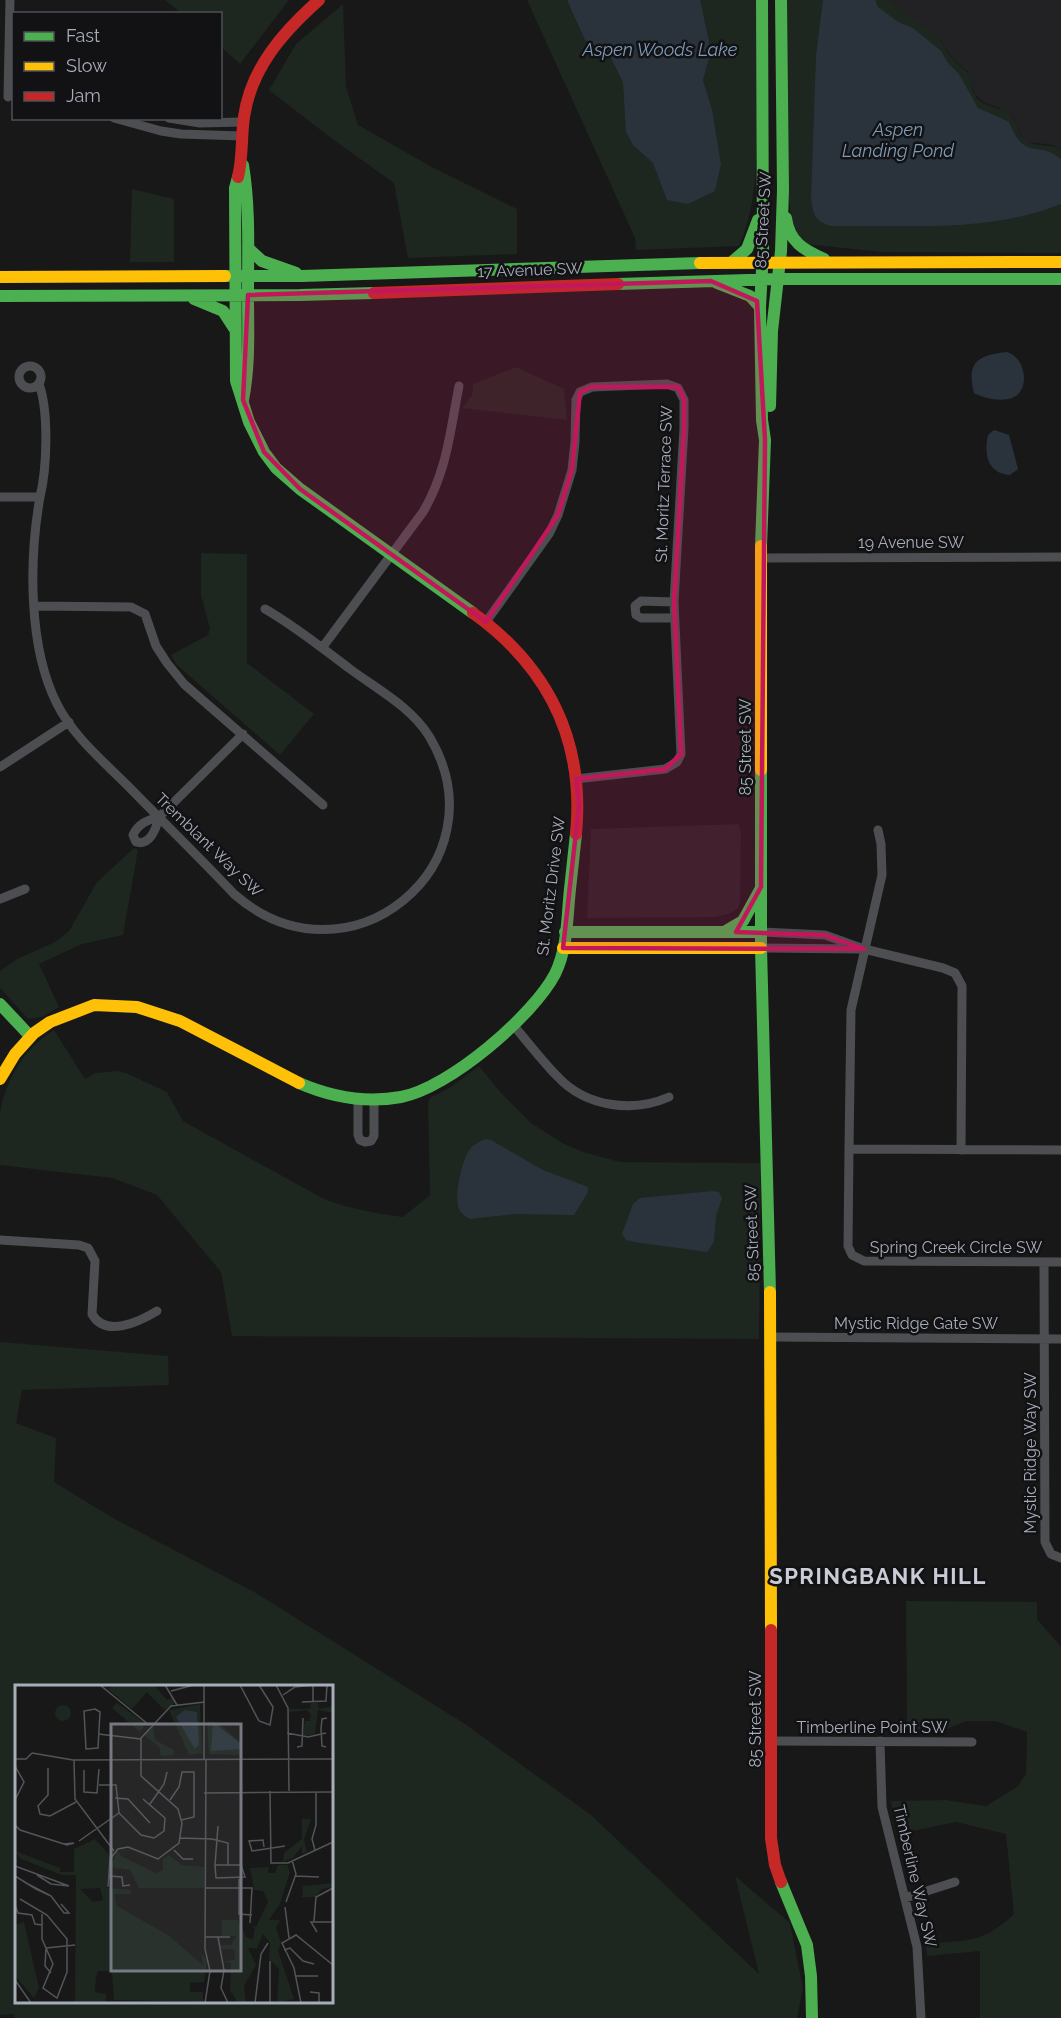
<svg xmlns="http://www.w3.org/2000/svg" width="1061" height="2018" viewBox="0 0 1061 2018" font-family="Raleway,sans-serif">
	<rect width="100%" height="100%" fill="#181818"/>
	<path fill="#222224" d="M889 0H1061V149L1053 145 1027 142 1022 137 1013 117 997 107 985 103 975 95 970 77 967 71 951 57 938 37 927 28 901 12Z
		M738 824 741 832 740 903 737 909 729 914 715 917 587 918 591 829Z"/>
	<path fill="#1d261f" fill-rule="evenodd" d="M165 0H289L240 64 221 47 220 14 181 13Z
		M527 0H756C756 34 757 67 757 101 757 148 759 202 739 246L636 250 635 238Z
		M787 0H889C903 16 923 21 937 36 943 43 946 53 953 59 958 65 965 68 969 75 973 82 971 90 976 97 985 108 1002 106 1012 117 1018 124 1018 135 1026 140 1036 148 1050 143 1061 149V253L882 252 805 244 793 233 787 183Z
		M343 4 346 87 358 125 432 167 517 209V254L408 258 394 183 331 138 269 90 296 44Z
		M132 189 174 199V262H130Z
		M516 367 564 389 567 420 462 408 472 395 473 384Z
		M201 553 247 554V663L314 714 280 755 195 681 177 665 171 655 208 635 210 629 201 595Z
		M134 848 138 850 123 935 82 944 39 964 59 1007 42 1017 28 1019 0 988V971L17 959 55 942 69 931 97 882Z
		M54 1030 85 1079 95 1073 117 1071 126 1073 167 1092 183 1121 324 1199C350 1209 375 1213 403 1217L430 1195 428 1104 430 1098 451 1087 479 1066 502 1094 531 1123 564 1144 583 1152 620 1162 761 1163 759 1339 232 1336 221 1272 157 1195 112 1178 0 1165C0 1148 0 1130 0 1114 5 1080 25 1047 54 1030Z
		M0 1342 168 1356 169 1385 22 1390 16 1423 56 1438 54 1482 113 1518 256 1593 465 1724 591 1815 759 1974 735 1876 790 1923 803 1989 797 2018H15L14 2014 0 2015ZM16 1686H332V2002H16Z
		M906 1601 1037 1602V1619L1061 1647V2018H980V1951L927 1956 926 1944C966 1940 983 1944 1014 1914L1006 1834 956 1822 898 1834 891 1801 945 1800 986 1806 1017 1787 1026 1774 1027 1732 995 1721H966L947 1729 907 1732Z"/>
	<path fill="#2a333b" d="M567 0H700L711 51 703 80 712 110 721 164 715 191 688 204 667 200 653 163 633 145 626 132 623 82 610 56 602 49 585 40Z
		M823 0H875L878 7 898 22 913 28 941 51 948 63 959 74 978 108 1009 122C1026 163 1037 139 1061 159V204C988 233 907 225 830 226 813 219 813 214 811 196L816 56Z
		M1007 352C1022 356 1029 379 1020 392 1011 405 985 399 974 393 966 362 978 355 1007 352Z
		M994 430 1009 435 1018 469 1010 475C987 473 984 454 988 435Z
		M486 1139 491 1140 543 1170 588 1187V1192L574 1215 515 1214 470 1219C464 1216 459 1212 458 1205 455 1193 462 1159 470 1149 474 1144 481 1141 486 1139Z
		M713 1191 719 1192 722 1198 716 1216 714 1242 707 1252 634 1242 626 1240 622 1234 633 1204 640 1198Z"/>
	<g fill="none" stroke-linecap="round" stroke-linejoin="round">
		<path stroke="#4c4e51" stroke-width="9" d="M8 97 10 0
			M114 118 161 131 181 134 242 136
			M169 118 200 123 243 122
			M19 377a11 11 0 1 1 22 0a11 11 0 1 1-22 0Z
			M39 384C49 412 47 468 40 497
			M0 497H40C29 559 28 647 57 704 73 736 103 761 128 786 163 822 199 857 234 894 348 994 506 864 429 736 411 707 377 689 350 669 322 648 295 626 265 609
			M761 558 1061 557
			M674 602 641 601 635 606 636 615 641 618H674
			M35 606 131 607 145 614 156 646 167 663 184 684 323 805
			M486 622 549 534 558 515 572 470 575 442 576 400 580 392 592 387 667 384 678 388 684 400V428L674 602 681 754 677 762 665 769 576 779
			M322 648 423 512C447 471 450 432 459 386
			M0 767 69 722
			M159 817 243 734
			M159 817C156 829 150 846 136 842L133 835C138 824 147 820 159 817Z
			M0 899 25 889
			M761 932 825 935 864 949 943 968 955 973 962 986V992L961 1150
			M761 948 859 949
			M513 1025C528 1042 542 1061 558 1077 586 1107 633 1113 669 1097
			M358 1101V1135L360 1140 365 1142 371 1141 374 1136V1101
			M849 1149 851 1010 882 875 881 844 878 830
			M1061 1150 849 1149 848 1246 852 1255 864 1261 1061 1262
			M0 1240 79 1245 88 1248 95 1261 92 1314C105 1338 139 1322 157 1311
			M1044 1262 1045 1542 1051 1554 1061 1558
			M771 1337 1061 1339
			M772 1741 972 1742
			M880 1741 882 1807 917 1947 921 2018
			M905 1898 955 1882"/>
		<path stroke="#4caf50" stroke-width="12" d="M243 165C250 208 248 251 248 294 248 330 250 365 243 400
			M238 177 235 188 236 381 249 422 264 452 276 468 300 489 473 613
			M786 218C789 242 804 250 824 259
			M248 248 262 261 296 273
			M732 262 747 249 758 220
			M225 276H302L700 263
			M717 283 750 296 760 307
			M618 284 777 279H1061
			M0 296 300 295 374 293
			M194 299 223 311 234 328
			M770 406 772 331 781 251 783 190 781 0
			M761 546 765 440 762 420 760 307 763 251 762 0
			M761 770V948L770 1292
			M726 931 743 921 760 890
			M565 932H761
			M0 1004 30 1036
			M299 1083C331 1097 367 1103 401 1097 449 1088 533 1016 555 974 568 948 567 916 570 889 572 871 574 853 576 834
			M781 1882 807 1945 811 1976 812 2018"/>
		<path stroke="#ffc107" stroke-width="12" d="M700 263 1061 262
			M0 277 225 276
			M761 546V770
			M563 948H761
			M0 1079 15 1054 34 1033 50 1022 94 1005 137 1007 180 1021 299 1083
			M770 1292 771 1630"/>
		<path stroke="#c62828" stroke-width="12" d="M238 177C243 157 241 137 244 117 251 68 283 32 319 0
			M374 293 618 284
			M473 613C548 667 585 741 576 834
			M771 1630V1838L775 1865 781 1882"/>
	</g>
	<path fill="#c2185b" fill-opacity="0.2" stroke="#c2185b" stroke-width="4.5" stroke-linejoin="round" d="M711 281 757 301 765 440 761 887 736 932 825 935 864 949 563 948 579 805 576 779 665 769 681 754 674 602 684 428V400L678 387H592L580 392 572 470 558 515 486 622 300 489 264 452 243 400 248 295Z"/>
	<g text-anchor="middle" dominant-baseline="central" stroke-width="5" stroke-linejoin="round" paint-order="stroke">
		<g font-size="16" fill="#a8adba" stroke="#121214">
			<text transform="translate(763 220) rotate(-87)">85 Street SW</text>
			<text transform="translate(530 270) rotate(-2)">17 Avenue SW</text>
			<text transform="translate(664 484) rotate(-88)">St. Moritz Terrace SW</text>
			<text x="911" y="542">19 Avenue SW</text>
			<text transform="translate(745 747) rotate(-90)">85 Street SW</text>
			<text transform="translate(209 845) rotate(44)">Tremblant Way SW</text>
			<text transform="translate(551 886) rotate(-83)">St. Moritz Drive SW</text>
			<text transform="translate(752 1233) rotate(-92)">85 Street SW</text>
			<text x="956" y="1247">Spring Creek Circle SW</text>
			<text x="916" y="1323">Mystic Ridge Gate SW</text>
			<text transform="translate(1030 1453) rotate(-90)">Mystic Ridge Way SW</text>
			<text transform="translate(755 1719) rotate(-90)">85 Street SW</text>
			<text x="872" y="1727">Timberline Point SW</text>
			<text transform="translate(915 1876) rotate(77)">Timberline Way SW</text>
		</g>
		<g font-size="18" font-style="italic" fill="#7d9ab7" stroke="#121214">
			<text x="660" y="49">Aspen Woods Lake</text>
			<text x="898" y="129">Aspen<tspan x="898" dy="21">Landing Pond</tspan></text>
		</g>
		<g font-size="22" font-weight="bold" letter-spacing="1.5" fill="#c9ccd6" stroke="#121214">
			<text x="878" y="1576">SPRINGBANK HILL</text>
		</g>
	</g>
	<g transform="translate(15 1685)">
		<rect width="318" height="318" fill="#181818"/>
		<path d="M99 0H139L152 15 158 13 159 19 149 25 132 7 117 24 93 4ZM102 18 131 39 125 47 97 23ZM296 18H303L304 24 318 21V28L303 25 300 49 291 51 288 49 290 36H295L296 30 292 25 274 27V24H295ZM185 19 187 68 174 70 154 25ZM40 28a8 8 0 1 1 16 0a8 8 0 1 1-16 0ZM192 36 203 37 226 58 227 70 194 69ZM138 40 140 55 159 65V70L146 71 144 62 129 50ZM287 134H296L289 154 292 167 287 169V161L278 173 268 177 269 168 287 154ZM80 154 95 171 92 203 116 205V209H99L102 221 153 250 188 280 186 269 192 275 189 297 175 298V307H188V317L99 315 97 286H83L81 292 80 307 91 309V318H60L61 190H47L6 174 0 166 45 183V187H59V164ZM85 203 88 215 78 217 65 204ZM102 165 106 171 141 188 148 185V174L154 170 167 180 189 182V203H124L115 185 96 182ZM263 180H272L275 187 265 219 254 235H265L261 243 266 257 263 266 279 314 262 318 264 284 254 274 255 258 248 249 242 263H233L241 280 229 301 231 318H223L215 305 216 278 209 277 220 274 219 264H206L205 260H216L221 251H207V235H223L231 252 238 254 240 244 237 241 241 242 253 217 248 206 239 205 235 183 254 182 253 188H260ZM318 198V202L307 204 300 212H287L288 201ZM9 237 24 303 19 313 0 291V240Z" fill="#1d261f" fill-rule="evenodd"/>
		<path d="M170 25 182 27 184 59 180 64 161 32ZM198 37 226 59V64L196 66Z" fill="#2a333b"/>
		<path fill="none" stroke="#525459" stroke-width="1.5" d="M85 0 134 40M150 0 162 20M225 0 244 36 255 40 258 22 244 0M261 0 273 23 274 106M156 6 179 0M268 10 280 2 298 0V17M287 17 311 16 312 0M80 24 85 27 83 63 71 64 69 26ZM272 48 293 52 311 48M83 49 126 54M282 62 287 61 288 33M311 62 307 61 306 44 307 34 312 33M17 68 58 75 318 74M0 74H11L17 68M189 74V0M59 75 60 114 99 166M0 81 9 97 0 115M33 83V110L23 121 25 129 35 131 61 117M69 85V107L82 108 84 84M84 100H101L104 128 126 150 139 153 149 146 150 133 128 114M255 106 256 178H273L318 157M189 108 318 107M100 113 113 114 135 138M155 115 164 102 167 87H179V132L166 135M135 119 149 99 152 87M0 140 5 145 52 160 59 158 48 159M165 153 197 154 213 158V180M64 156 104 128M249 162 248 155 234 156 237 166 270 161M159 165 168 174H178M300 165 297 154 301 140V107M200 180H226L230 192 201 193ZM200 180 203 141M0 181 54 201 36 199 22 190M0 191 21 204 36 211 13 199M94 191 107 192 108 201 115 200M280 191 304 192M224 194V229L237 230M93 202 95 174 103 164 113 162 143 174 164 158 167 138 163 124 126 91V53L156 21 190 17M190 203H237L235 238M36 211 49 228H54L46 219M5 214 32 230 52 254V287L42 313 28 303 38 279 27 254V229M271 217 281 189 277 175M0 220 3 228 17 230 20 239 27 240M270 222 274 253M299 236 301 212 318 203M302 247 296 237H318M190 252H215M203 252 209 285 206 303 213 318M31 263 60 260M31 263 30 281 36 288M269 265 275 263 288 276 299 279M280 291H303M0 295 16 318M295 307 304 308V318M190 318 195 286 190 264 191 74M240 318 246 269 253 258M255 318V276M286 318 279 283 267 258 281 250 318 280"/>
		<path fill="#767981" fill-opacity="0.15" stroke="#767981" stroke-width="3" d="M96 39H226V286H96Z"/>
		<rect width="318" height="318" fill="none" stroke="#a8adba" stroke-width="3"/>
	</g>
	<rect x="12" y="12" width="210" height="108" fill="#121214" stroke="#4e5056" stroke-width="1.5"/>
	<rect x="24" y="32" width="30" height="9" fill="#4caf50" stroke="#4e5056" stroke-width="1.5"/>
	<text x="66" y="42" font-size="18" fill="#a8adba">Fast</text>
	<rect x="24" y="62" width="30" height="9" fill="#ffc107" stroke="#4e5056" stroke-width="1.5"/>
	<text x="66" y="72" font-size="18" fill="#a8adba">Slow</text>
	<rect x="24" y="92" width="30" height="9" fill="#c62828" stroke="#4e5056" stroke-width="1.5"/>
	<text x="66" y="102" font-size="18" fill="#a8adba">Jam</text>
</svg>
